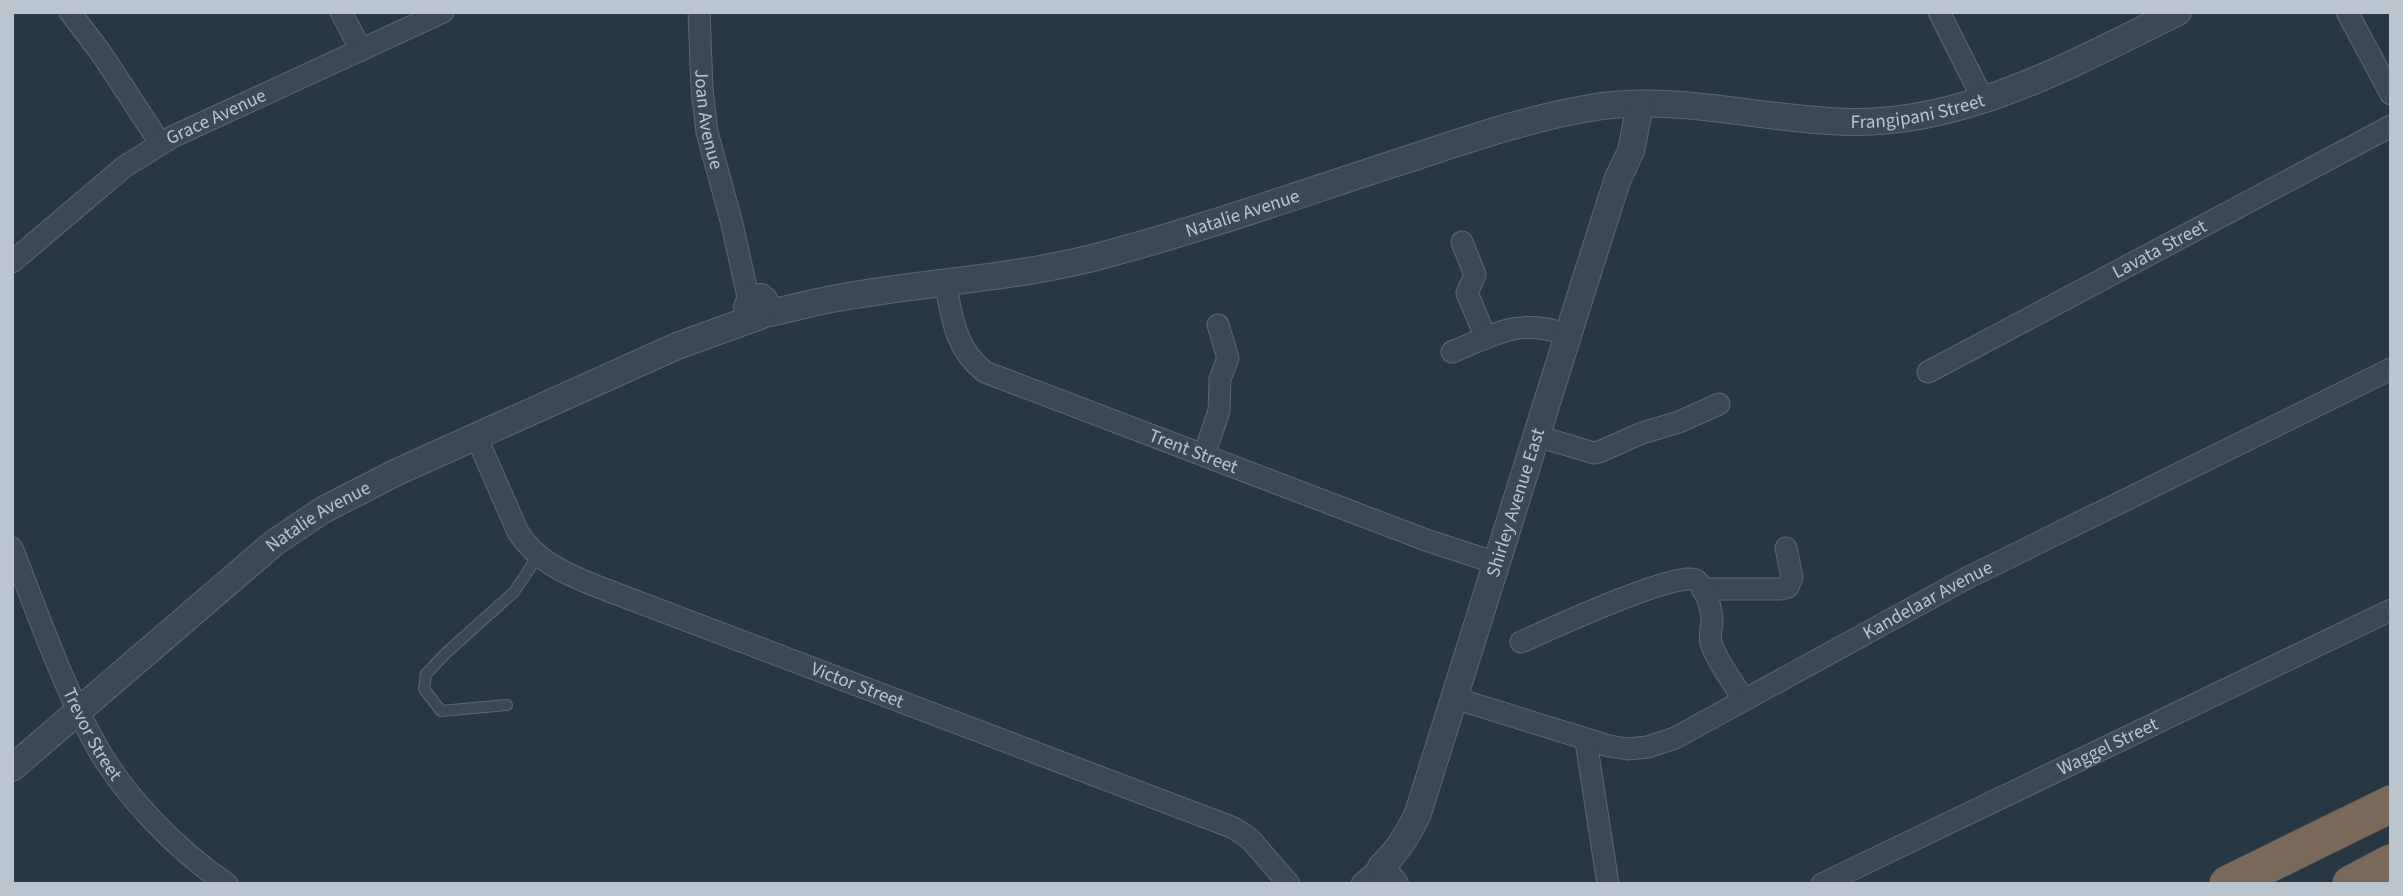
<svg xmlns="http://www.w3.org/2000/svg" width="2403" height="896" viewBox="0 0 2403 896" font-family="'Source Sans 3',sans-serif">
	<rect width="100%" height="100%" fill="#273844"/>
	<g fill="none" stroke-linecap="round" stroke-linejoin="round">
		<defs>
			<path id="service" d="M507 705 441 711 424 689 426 674 446 653 514 592 538 556"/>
			<g id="minor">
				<path d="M70 12 101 53 160 143"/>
				<path d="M341 12 361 50"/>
				<path id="s1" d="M699 12 702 89 707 132 732 224 749 301"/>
				<path d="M1939 12 1983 99"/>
				<path d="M2347 12 2391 94"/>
				<path d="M1462 242 1475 275 1467 293 1486 338"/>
				<path id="s2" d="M12 262 124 167 172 137 443 12"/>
				<path id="s3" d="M945 282C952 317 955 349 985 372L1426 540 1496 563"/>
				<path d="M1452 352C1496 334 1520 317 1568 335"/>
				<path id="s4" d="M1928 372 2391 126"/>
				<path id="s5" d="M476 436 518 532C536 561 566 574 596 586L1234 828 1250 839 1289 884"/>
				<path d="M1537 436 1594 453 1599 452 1642 433 1679 422 1719 404"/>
				<path d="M1204 455 1219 411 1220 379 1228 358 1218 325"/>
				<path id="s6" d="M12 548C37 611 59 676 91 736 119 791 176 850 227 884"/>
				<path d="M1702 589H1781L1788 587 1792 577 1786 548"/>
				<path d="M1521 642C1544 632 1683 567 1697 581 1706 589 1712 610 1712 621 1712 628 1709 636 1711 643 1717 662 1733 682 1743 699"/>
				<path id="s7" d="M1454 698 1609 746 1628 749 1648 747 1675 738 1967 578 2391 369"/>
				<path d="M1586 741 1608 884"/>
				<path d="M1362 884 1381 867"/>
				<path id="s8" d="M1822 884 2391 610"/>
			</g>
			<g id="tertiary">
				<path id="s9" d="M764 314C790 309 817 301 843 297 932 281 1024 278 1111 253 1208 227 1303 193 1399 162 1461 142 1524 119 1590 108 1678 93 1765 121 1853 122 1969 123 2076 62 2178 12"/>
				<path id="s10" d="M12 768 274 543 323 510 397 472 677 346 760 316 767 308 765 301 761 297 752 298 747 307 749 313 756 317"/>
				<path id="s11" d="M1395 884 1381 867C1398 850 1408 835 1418 813L1587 275 1618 178 1631 151 1640 105"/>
			</g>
			<path id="motorway" d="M2228 884 2391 804
				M2351 884 2391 863"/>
		</defs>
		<use href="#service" stroke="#5a6771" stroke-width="12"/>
		<use href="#minor" stroke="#5a6771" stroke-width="23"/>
		<use href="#tertiary" stroke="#5a6771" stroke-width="28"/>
		<use href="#motorway" stroke="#46545e" stroke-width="38"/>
		<use href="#service" stroke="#3c4954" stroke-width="10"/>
		<use href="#minor" stroke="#3c4954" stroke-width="21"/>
		<use href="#tertiary" stroke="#3c4954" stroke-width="26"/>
		<use href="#motorway" stroke="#7a6859" stroke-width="37"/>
	</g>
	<g text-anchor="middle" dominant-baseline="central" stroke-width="7" stroke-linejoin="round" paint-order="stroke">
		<g font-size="19" fill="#b9c4cd" stroke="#202e39">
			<text stroke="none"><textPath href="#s9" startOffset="1183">Frangipani Street</textPath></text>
			<text stroke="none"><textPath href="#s2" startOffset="252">Grace Avenue</textPath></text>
			<text stroke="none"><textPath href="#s1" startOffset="108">Joan Avenue</textPath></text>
			<text stroke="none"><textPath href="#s9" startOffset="490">Natalie Avenue</textPath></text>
			<text stroke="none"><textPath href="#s4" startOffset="262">Lavata Street</textPath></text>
			<text stroke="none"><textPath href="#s3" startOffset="324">Trent Street</textPath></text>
			<text stroke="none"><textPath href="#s11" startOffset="413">Shirley Avenue East</textPath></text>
			<text stroke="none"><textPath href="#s10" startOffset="397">Natalie Avenue</textPath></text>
			<text stroke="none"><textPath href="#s7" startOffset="518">Kandelaar Avenue</textPath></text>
			<text stroke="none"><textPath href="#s5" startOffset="481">Victor Street</textPath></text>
			<text stroke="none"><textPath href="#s6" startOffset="203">Trevor Street</textPath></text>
			<text stroke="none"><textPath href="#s8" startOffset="317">Waggel Street</textPath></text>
		</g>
	</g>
	<rect width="2403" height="896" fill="none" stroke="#b9c4cd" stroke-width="28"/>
</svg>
